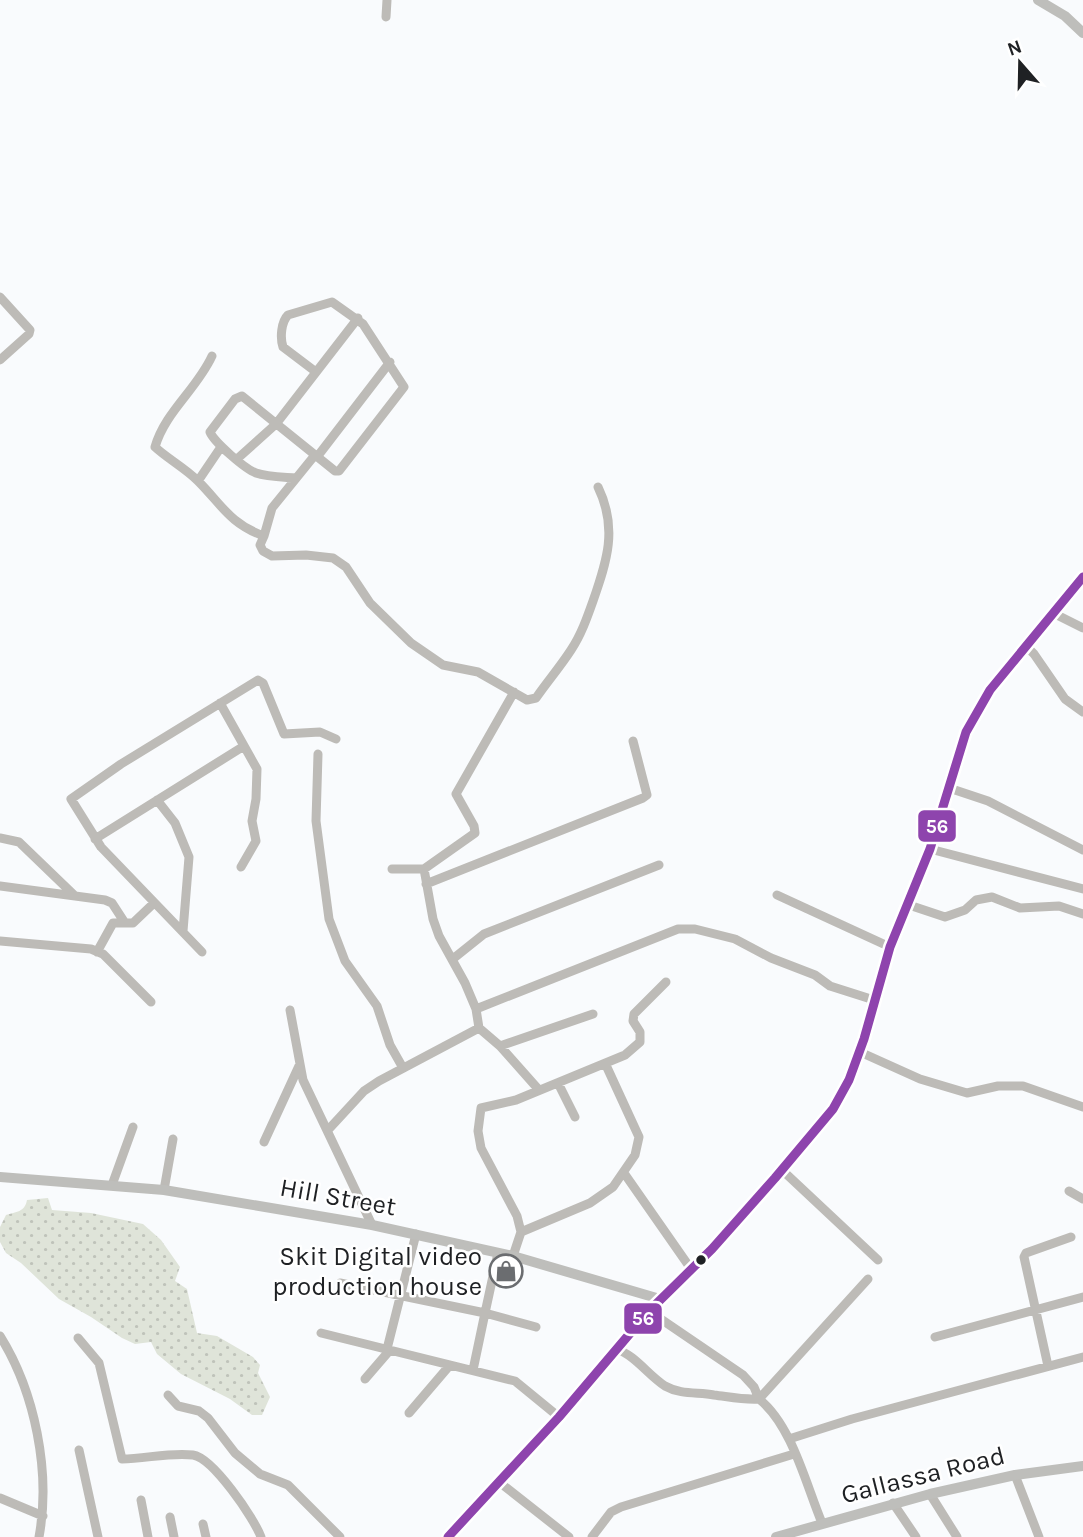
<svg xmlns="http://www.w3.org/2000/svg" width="1083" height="1537" viewBox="0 0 1083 1537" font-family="Karla,sans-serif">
	<defs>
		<pattern id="grass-dots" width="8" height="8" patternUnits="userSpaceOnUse" patternTransform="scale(1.75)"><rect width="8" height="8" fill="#dfe4d9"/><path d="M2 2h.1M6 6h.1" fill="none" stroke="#bfc3ba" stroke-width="1.8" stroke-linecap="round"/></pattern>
	</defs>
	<rect width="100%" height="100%" fill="#f9fbfd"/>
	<path fill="url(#grass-dots)" d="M48 1198 52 1210 91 1213 143 1224 161 1240 180 1267 175 1281 187 1289 197 1333 217 1336 253 1357 260 1365 258 1373 270 1397 262 1415H252L230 1399 181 1374 157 1354 151 1342 135 1344 122 1338 91 1317 59 1299 21 1263 6 1253 0 1242V1227L6 1215C16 1212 25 1212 27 1200Z"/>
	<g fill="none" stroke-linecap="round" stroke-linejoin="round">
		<path stroke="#bdbbb7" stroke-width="9" d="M386 17 387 0
			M0 297 30 330 29 334 0 360
			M212 356C197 389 165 412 155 447 168 459 185 468 198 481 221 504 230 524 264 536L260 545 263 551 272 556 306 555 333 558 346 567 370 603 411 643 443 665 478 672 527 700 536 698C547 682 560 667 571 650 581 635 587 618 593 601 607 561 618 528 598 487
			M317 457 390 362
			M237 459 276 424 358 318
			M296 478C284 477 267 477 256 473 245 469 214 442 210 432L235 399 242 396 335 471H339L404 387 363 324 332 302 288 315C281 322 280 338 283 347L316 372
			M198 481 221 447
			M264 536 272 508 315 455
			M1053 613 1083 628
			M1026 646 1034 654 1065 699 1083 712
			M220 703 257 769 256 799 252 821 256 841 241 867
			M318 754 316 821 329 919 345 961 377 1006 390 1045 403 1068
			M949 788 988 801 1083 850
			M157 800 175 823 189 857 183 931
			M0 838 19 842 74 895
			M95 839 244 746
			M930 849 1083 889
			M392 869H424L475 833 474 826 456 794 514 692
			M426 884 643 798 647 795 633 741
			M0 886 105 900 112 903 125 923
			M777 895 890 947
			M906 904 945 917 965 910 976 900 992 897 1020 908 1059 906 1083 914
			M0 941 91 949 103 954 151 1002
			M97 952 113 923H133L154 903
			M202 952 101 847 71 799 121 764 258 680 263 683 284 734 320 732 336 739
			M454 958 484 934 659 865
			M476 1009 678 929H695L735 939 771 958 815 975 830 986 874 1000
			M290 1010 303 1080 372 1225
			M479 1028 500 1046 539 1090
			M500 1046 593 1014
			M860 1052 920 1079 967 1093 998 1086H1023L1083 1107
			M558 1083 575 1117
			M328 1130 364 1091 379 1081 479 1028 476 1009 465 983 439 936 433 919 424 869
			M264 1142 299 1066
			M782 1170 878 1260
			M624 1173 691 1269
			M112 1185 133 1127
			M164 1190 173 1139
			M1069 1191 1083 1199
			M521 1232 590 1203 613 1187 635 1155 639 1137 605 1063
			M513 1256 521 1232 517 1216 481 1148 478 1131 481 1108 516 1100 625 1055 640 1042V1032L633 1021 634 1014 666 982
			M340 1283 485 1313 498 1253
			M321 1333 515 1381 559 1417
			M0 1336C35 1392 51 1472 39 1537
			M935 1337 1083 1297
			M78 1338 99 1363 122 1459C145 1459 170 1452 193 1455 213 1458 254 1518 261 1537
			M387 1349 416 1234
			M616 1349C635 1355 648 1375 665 1386 681 1395 697 1392 714 1395 730 1397 743 1400 759 1399L754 1387 743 1375 649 1311
			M1048 1366 1024 1257 1026 1253 1071 1237
			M473 1370 485 1313 536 1327
			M365 1379 390 1350
			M168 1395 178 1406 199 1411 208 1418 235 1453 260 1474 288 1485 340 1537
			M409 1413 450 1365
			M789 1439 852 1419 1083 1357
			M79 1450 98 1537
			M1015 1475 1039 1537
			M499 1482 569 1537
			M930 1494 957 1537
			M0 1498 43 1516
			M141 1500 148 1537
			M893 1503 916 1537
			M170 1517 174 1537
			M822 1523C806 1485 792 1425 759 1399L868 1279
			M203 1524 206 1537
			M592 1537 611 1512 621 1507 794 1454"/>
		<path stroke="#bebebb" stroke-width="10" d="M1038 0 1065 16 1083 33
			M0 1177 164 1190 372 1225 513 1256 660 1299
			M448 1537 559 1417 649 1311 712 1249 775 1178 833 1109 849 1080 864 1039 890 947 930 849 966 732 990 690 1083 577
			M776 1537 930 1494 1015 1475 1083 1466"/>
		<defs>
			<path id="bus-1" d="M448 1537 559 1417 649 1311 712 1249 775 1178 833 1109 849 1080 864 1039 890 947 930 849 966 732 990 690 1083 577"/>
		</defs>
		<use href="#bus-1" stroke="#fff" stroke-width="14"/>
		<use href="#bus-1" stroke="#8e44ad" stroke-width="9"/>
	</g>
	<defs>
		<symbol id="shop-ring" viewBox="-11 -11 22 22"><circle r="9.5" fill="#fff" stroke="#6b6d70" stroke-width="1.5"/><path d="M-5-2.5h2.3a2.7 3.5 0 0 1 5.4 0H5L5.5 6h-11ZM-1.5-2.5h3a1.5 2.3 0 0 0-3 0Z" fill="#6b6d70"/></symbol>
	</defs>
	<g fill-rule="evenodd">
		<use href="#shop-ring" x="487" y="1252" width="38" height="38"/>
	</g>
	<circle fill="#1f2124" stroke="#fff" stroke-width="2.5" cx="701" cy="1260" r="6"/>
	<g text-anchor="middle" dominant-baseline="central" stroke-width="5" stroke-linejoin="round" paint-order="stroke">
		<g font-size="26" fill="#1f2124" stroke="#fff">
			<text transform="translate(338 1197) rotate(10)">Hill Street</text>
			<text transform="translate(923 1475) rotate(-14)">Gallassa Road</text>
		</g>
		<g font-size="26" fill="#1f2124" stroke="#fff" text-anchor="end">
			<text x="482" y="1256">Skit Digital video<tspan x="482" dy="30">production house</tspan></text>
		</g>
	</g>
	<g stroke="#fff" stroke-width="2.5">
		<rect x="917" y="809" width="40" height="34" rx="7" fill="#8e44ad"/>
		<rect x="623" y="1302" width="40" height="33" rx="7" fill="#8e44ad"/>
	</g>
	<g font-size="19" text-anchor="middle" font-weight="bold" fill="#fff">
		<text x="937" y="833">56</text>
		<text x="643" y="1325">56</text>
	</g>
	<g transform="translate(1020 63) rotate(340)" stroke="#ffffff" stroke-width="5" paint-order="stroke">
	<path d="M0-5L12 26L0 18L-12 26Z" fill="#1f2124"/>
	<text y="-10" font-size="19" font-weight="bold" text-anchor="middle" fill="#1f2124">N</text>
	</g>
</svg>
